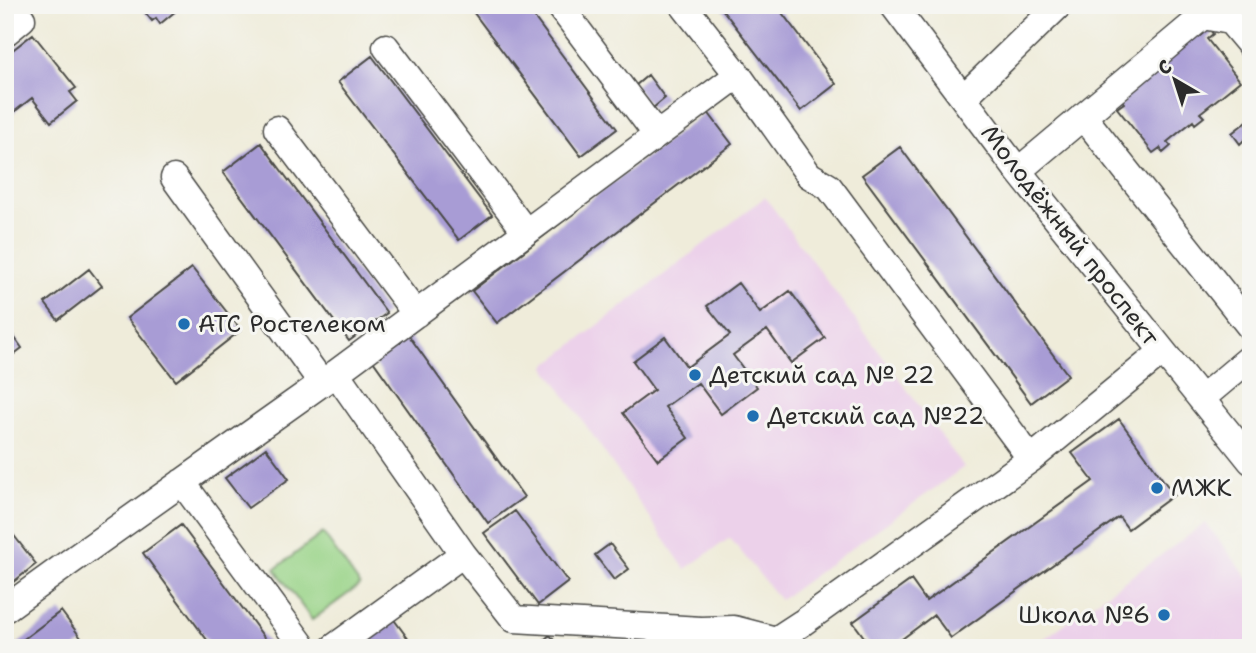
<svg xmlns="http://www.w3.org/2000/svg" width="1256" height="653" viewBox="0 0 1256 653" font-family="'Shantell Sans',sans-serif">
	<rect width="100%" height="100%" fill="#f6f6f2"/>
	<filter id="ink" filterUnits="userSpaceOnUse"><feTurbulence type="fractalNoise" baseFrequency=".0143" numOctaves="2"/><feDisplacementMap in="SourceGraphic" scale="14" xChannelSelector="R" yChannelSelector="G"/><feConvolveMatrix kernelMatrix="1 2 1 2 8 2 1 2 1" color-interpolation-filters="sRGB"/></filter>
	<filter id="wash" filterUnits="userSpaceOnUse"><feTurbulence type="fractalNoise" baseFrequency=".00686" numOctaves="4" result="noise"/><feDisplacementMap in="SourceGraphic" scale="28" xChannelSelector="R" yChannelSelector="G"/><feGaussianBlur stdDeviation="1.57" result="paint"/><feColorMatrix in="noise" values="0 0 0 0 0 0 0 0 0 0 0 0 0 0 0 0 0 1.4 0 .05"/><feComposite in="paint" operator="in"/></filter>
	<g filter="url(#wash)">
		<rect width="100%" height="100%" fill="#efecda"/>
		<path fill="#ecd1ea" d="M765 197 964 467 780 600 730 538 685 569 545 366Z
			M1206 523 1251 582V648H1031Z"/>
		<path fill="#98d386" stroke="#627f58" stroke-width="2" d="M323 533 360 585 312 620 275 569Z"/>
		<g id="blocks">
			<path fill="#a89cd5" d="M149 5H183L160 24 156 18 152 21 143 10Z
				M468 5H525L617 129 581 156Z
				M719 5H776L836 84 801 111Z
				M1206 24 1213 34 1207 39 1240 81 1200 113 1204 117 1195 124 1193 121 1167 142 1171 146 1163 153 1160 148 1153 153 1117 108 1124 103 1121 99Z
				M33 34 76 88 70 92 77 101 51 122 32 98 5 119V56Z
				M372 56 492 215 459 240 338 82Z
				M648 75 665 98 653 108 635 86Z
				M707 111 732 144 497 323 472 291Z
				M1251 118V148L1244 140 1240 144 1232 133Z
				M261 143 387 313 349 341 223 172Z
				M900 147 1068 375 1031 403 862 175Z
				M192 268 241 330 176 381 127 318Z
				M89 269 102 286 58 320 45 303Z
				M738 283 760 313 790 291 825 338 791 363 767 330 733 355 757 387 721 414 698 383 665 407 688 438 658 460 623 413 654 390 633 361 665 337 687 367 730 335 707 306Z
				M10 331 22 348 5 361V334Z
				M407 333 524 497 488 523 371 358Z
				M1119 419 1174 495 1128 529 1119 517 951 638 934 615 890 648H872L853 622 911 580 926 601 1093 481 1072 453Z
				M266 448 289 479 248 508 225 478Z
				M515 511 568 582 538 605 484 533Z
				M5 524 36 564 7 587 5 585Z
				M181 525 272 648H213L143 553Z
				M610 544 629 569 614 580 595 555Z
				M61 611 84 642 76 648H12Z
				M392 617 415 648H350Z
				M550 635 560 648H534Z"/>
		</g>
	</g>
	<g filter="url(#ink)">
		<use href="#blocks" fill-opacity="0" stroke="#484845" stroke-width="2"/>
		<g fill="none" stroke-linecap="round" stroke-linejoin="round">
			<defs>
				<path id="minor" d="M559 5 657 135
					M683 5 738 75 809 175 829 187 1031 459
					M893 5 1018 171 1251 461
					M5 33 22 19
					M386 47 526 232
					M963 98 1059 5
					M1083 116 1251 328
					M277 129 416 314
					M1018 171 1203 16 1230 21 1251 46
					M174 178 322 383
					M336 373 463 554
					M1201 399 1251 357
					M182 482 304 648
					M5 609 67 564 336 373 738 75
					M333 648 463 554 514 619 701 630 734 629 776 640 802 623 1031 459 1162 352"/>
			</defs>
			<use href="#minor" stroke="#484845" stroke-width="29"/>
			<use href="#minor" stroke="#fff" stroke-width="26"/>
		</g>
	</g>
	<g fill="#1f6fb2" stroke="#f6f6f2" stroke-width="2.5">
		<circle cx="184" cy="324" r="7"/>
		<circle cx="695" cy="375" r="7"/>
		<circle cx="753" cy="416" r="7"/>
		<circle cx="1157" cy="488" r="7"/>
		<circle cx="1164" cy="615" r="7"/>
	</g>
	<g text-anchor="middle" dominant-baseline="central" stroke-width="6" stroke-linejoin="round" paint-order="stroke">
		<g font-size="24" fill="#2b2b2b" stroke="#f6f6f2">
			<text transform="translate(1070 235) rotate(52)">Молодёжный проспект</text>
		</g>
		<g font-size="24" fill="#2b2b2b" stroke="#f6f6f2" text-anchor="start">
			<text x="198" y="324">АТС Ростелеком</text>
			<text x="709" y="375">Детский сад № 22</text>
			<text x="767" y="416">Детский сад №22</text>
			<text x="1171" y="488">МЖК</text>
			<text x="1150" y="615" text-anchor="end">Школа №6</text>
		</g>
	</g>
	<rect width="1256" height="653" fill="none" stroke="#f6f6f2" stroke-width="28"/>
	<g transform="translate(1175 80) rotate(321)" stroke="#f6f6f2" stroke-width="5" paint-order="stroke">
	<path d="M0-5L12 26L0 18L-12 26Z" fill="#2b2b2b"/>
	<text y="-10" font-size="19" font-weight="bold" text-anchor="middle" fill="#2b2b2b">С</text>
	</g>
</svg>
